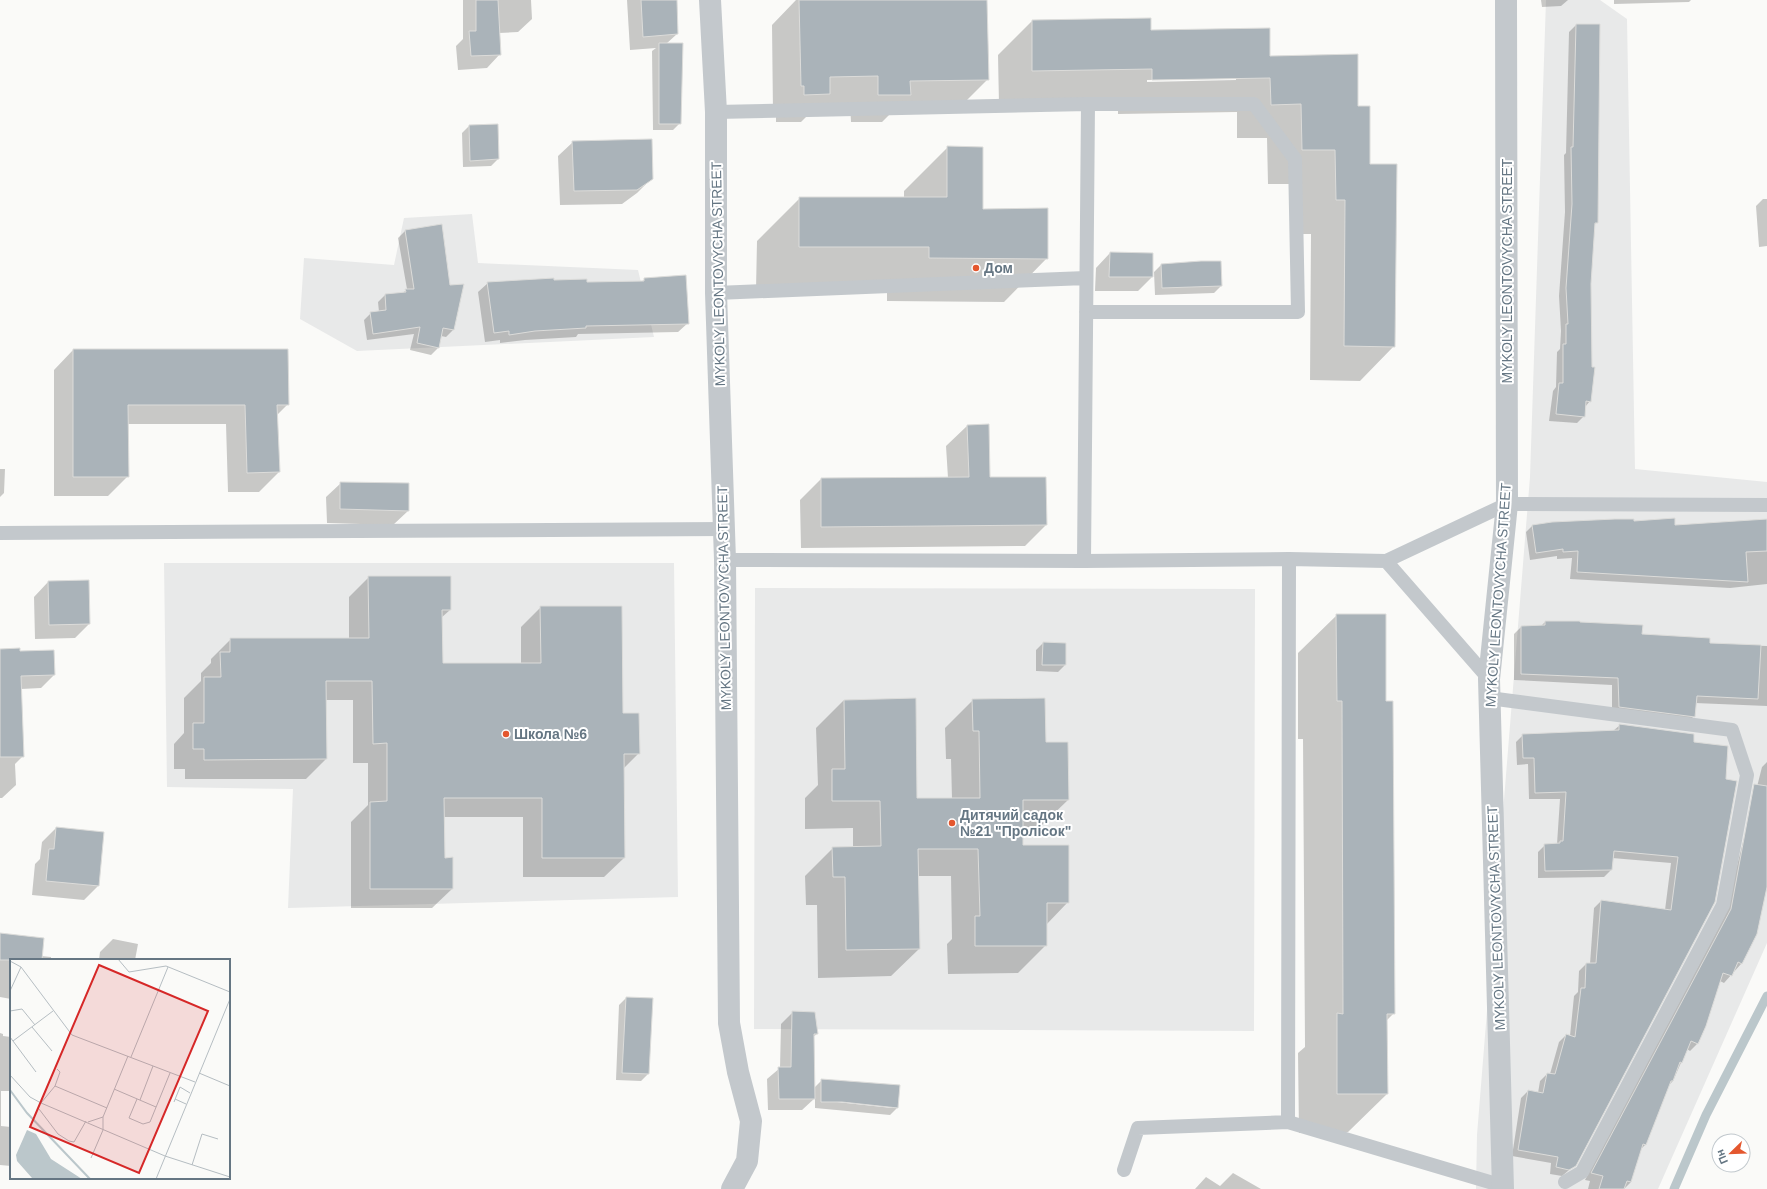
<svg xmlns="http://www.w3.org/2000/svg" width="1767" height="1189" viewBox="0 0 1767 1189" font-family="Arial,sans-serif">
	<rect width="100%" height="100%" fill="#fafaf8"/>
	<path fill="#e8e9e9" d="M1546 0H1600L1627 19 1635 469 1767 482V943L1658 1189H1476L1477 1135 1530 477Z
		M472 214 478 263 638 270 654 337 357 351 300 319 304 258 394 265 404 218Z
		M164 563H674L678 897 288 908 293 789 167 787Z
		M755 588 1255 589 1254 1031 754 1029Z"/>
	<path fill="#0003" fill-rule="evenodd" d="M463 0H531L532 19 518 32 499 33 500 54 487 68 458 70 456 46 463 39Z
		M627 0H676L677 34 666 44 680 123 673 130H653L652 51 656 48 630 50Z
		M796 0H986L988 79 960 107 896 108 882 122H851L850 103 819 104 801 122H776V114H773L772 25Z
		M1541 0H1568L1561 6 1542 7Z
		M1614 0H1691L1689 2 1614 4Z
		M1032 21 1150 31 1269 57 1357 107 1370 165 1394 346 1360 381 1310 380 1311 234H1302L1301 184H1268L1267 138H1237V112L1118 114V102L999 105 998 55ZM1236 78V80L1147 82V80Z
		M1576 25 1597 222 1594 225 1590 284V401L1585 407 1584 416 1577 423 1549 421 1553 391 1556 387 1557 352 1560 349 1561 331 1559 296 1565 212 1564 155 1566 153 1569 32Z
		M497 125 498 159 491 166 463 167 462 133 469 126Z
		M573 142 652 178 637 193 622 204 560 205 558 156Z
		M948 147 982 210 1047 258 1004 302 887 301V290H756L757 241 800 198H904V191Z
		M1763 199H1767V246L1759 247 1756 206Z
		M405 231 449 286 453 330 446 337 441 336 438 348 431 355 410 350 414 334 367 340 364 320 371 313 379 312 378 302 385 295 402 294 407 289 398 238Z
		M1110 253 1152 277 1138 291H1095L1096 268Z
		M1161 265 1221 286 1214 293 1155 295 1154 272Z
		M645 279 688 323 678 332 578 334 576 337 525 340 500 343V340L485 342 478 292 488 283 641 282Z
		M73 350 288 404 277 415 279 472 259 492H228L226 424H127L128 476 108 496H54V370Z
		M988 425 989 478 1046 525 1025 546 801 548 800 500 821 479 948 478 946 446 967 426Z
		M0 469H5L4 493 0 497Z
		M341 483 408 511 393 525 327 523 326 497Z
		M1767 521V584L1730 588 1570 579 1572 558 1557 559V556L1530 560 1526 532 1533 525 1634 522 1675 526Z
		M369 577 450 610 441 618 442 664H521V627L541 607 622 714 639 753 623 769 624 858 604 877H523V817H443L444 859 452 889 432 908H351V822L368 805V763H353V700H325L326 759 306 779H185V769H174V744L184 733V698L201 681V673L211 663V659L231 639H349V597Z
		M88 581 89 624 75 638 35 639 34 597 48 582Z
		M1337 615 1385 702 1394 1013 1386 1021 1387 1094 1348 1132 1299 1133 1298 1053 1305 1047 1303 739H1298V653Z
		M1545 622 1579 623 1641 635 1709 644 1767 646V706L1695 703 1694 716 1687 723 1612 713V685L1514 680V634L1521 627 1541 626Z
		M1043 643 1065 665 1058 672 1036 671V650Z
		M53 651 54 675 41 688 21 689 23 756 15 764 16 785 2 798H0V653Z
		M915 699 916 799H952L951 759H946L945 728 973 700 1045 743 1068 800 1040 827H1022V846L1068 902 1046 925V945L1018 973 948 974 947 944 952 939 951 876H917L919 949 891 976 818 978 817 905H806L805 876 833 848H853V828L805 829V798L818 785 816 728 844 700Z
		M1620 725 1693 743 1715 884 1575 1165 1562 1176 1550 1174 1551 1163 1512 1156 1521 1098 1528 1091 1538 1093 1540 1081 1547 1074H1550L1559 1042 1566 1035 1570 1036 1574 996 1578 992 1579 971 1586 964H1590L1594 908 1601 901 1665 910 1671 863 1612 858 1611 870 1604 877 1538 878V852L1545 845 1557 844 1560 799H1529L1528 764 1517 765 1516 742 1523 735 1613 731Z
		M1767 762V884L1756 934 1741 964 1724 983 1720 981 1706 1024 1697 1044 1690 1051 1687 1049 1673 1081 1669 1085 1646 1144 1641 1149 1631 1182 1624 1189H1588L1590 1181 1585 1180 1724 917 1762 767Z
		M56 828 103 832 98 886 84 900 32 895 35 864 40 859 42 842Z
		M0 934 41 956 51 957V960H11V999L0 997Z
		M113 939 138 944 135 960H99L100 952Z
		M626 998 648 1074 641 1081 616 1080 619 1005Z
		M793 1012 817 1034 813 1037 814 1088 822 1080 897 1108 890 1115 815 1108V1098L802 1110H768L767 1079 780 1068 781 1024ZM837 1100 892 1106V1108L837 1102Z
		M0 1033 3 1034V1036L11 1037V1091H1V1126L11 1127V1166L0 1165Z
		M1233 1173 1261 1189H1195L1206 1177 1220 1186Z"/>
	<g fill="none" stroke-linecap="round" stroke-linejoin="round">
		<path stroke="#bbc7cb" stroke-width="9" d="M1674 1189 1706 1115 1767 996"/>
	</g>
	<path fill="#aab3b9" stroke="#dcdcda" d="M476 0H498L501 55 471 56 469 31H476Z
		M641 0H677L678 34 643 37Z
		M799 0H987L989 80 910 81 911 95H878V76L830 77V94L804 95V86H801Z
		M1151 18V30L1270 28V56L1358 54V106H1370V164H1397L1395 347 1344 346 1345 200H1336L1335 150H1302L1301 104 1271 105 1270 78 1152 80V69L1032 71V20Z
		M1576 24H1600L1598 223H1595L1591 284 1592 367H1595L1591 402 1586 401 1585 417 1556 414 1559 383H1563V344H1566V324H1568L1566 288 1572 204 1571 147H1573Z
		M659 43H683L681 124H659Z
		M498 124 499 159 470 161 469 125Z
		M652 139 653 179 637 190 574 191 572 141Z
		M947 146 983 147V209L1048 208V259L929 258V247H799V197H947Z
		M442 224 450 285 464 284 454 330 443 328 439 348 417 343 420 327 373 334 370 312 386 310 385 294 406 292 405 289H414L405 230Z
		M1110 252 1153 253V277H1109Z
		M1201 261H1221L1222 286 1162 288 1161 264Z
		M686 275 689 324 586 326V328L535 331 509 335V331L494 333 487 282 554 278V280L587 279V282L644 281V278Z
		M73 349H288L289 405H277L280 472 247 473 245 405H128L129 477H73Z
		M989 424 990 477H1046L1047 525 821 527V478L969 477 967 425Z
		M340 482 409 483V511L340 509Z
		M1675 518V525L1767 519V551L1746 552 1748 582 1577 572 1578 551 1563 552V549L1536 553 1532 525 1552 522 1615 519H1634V521Z
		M368 576H451V610H442L443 663H541L540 606H622L623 713H639L640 754H624L625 858H542V798H444L445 858 453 857V889H370V802L387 801V743L373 744 372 681H326L327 759 204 760V749H193V723H204V677H221L220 652H230V638H369Z
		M89 580 90 624 49 625 48 581Z
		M1336 614H1386V701H1393L1395 1014H1387L1388 1094H1337V1013L1343 1014 1342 701H1337Z
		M1545 621H1580V622L1643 625 1642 634 1710 638V643L1761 645 1758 699 1697 696 1695 717 1619 707 1618 678 1521 674V626L1545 625Z
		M1043 642 1066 643V665H1042Z
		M20 648V651L54 650 55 675 21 676 24 757H0V649Z
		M916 698 917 798H980L979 731H973L972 699 1045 698 1046 742H1068L1069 800H1023V845H1069V903H1047V946H975V916H980L978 849H918L920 949 846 950 845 877H833L832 847 881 846 880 801H832V769H845L844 700Z
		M1619 724 1694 734V742L1728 746 1726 779 1737 781 1715 902 1576 1166 1569 1170 1556 1167 1558 1157 1518 1150 1528 1090 1543 1093 1547 1073 1555 1074 1566 1034 1575 1037 1581 988H1585L1586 963H1596L1601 900 1671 910 1678 857 1614 851 1612 870 1545 871 1544 844 1560 843V841H1563L1566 792 1535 793 1534 758H1523L1522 734 1619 730Z
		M1754 784 1767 786V887L1757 934 1742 964 1738 962 1732 976 1723 973 1706 1026 1698 1044 1691 1041 1682 1063 1680 1062 1673 1081H1671L1646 1145 1643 1144 1631 1182 1627 1181 1624 1189H1599L1603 1176 1591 1173 1731 909Z
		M56 827 104 832 99 886 46 881 49 849H54Z
		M0 933 44 938 42 960H0Z
		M626 997 653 998 649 1074 622 1073Z
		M792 1011 815 1012 818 1034H814L815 1099H779L778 1067H791Z
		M821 1079 900 1085 898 1108 842 1102H821Z"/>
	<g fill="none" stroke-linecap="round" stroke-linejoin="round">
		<path stroke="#c3c8cc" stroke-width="14" d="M716 112 1088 104H1254L1295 159 1298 312H1086
			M716 293 1086 278
			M0 533 724 529
			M725 560 1084 561 1289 559 1386 561 1507 504 1767 505
			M1084 561 1088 104
			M1386 561 1489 679
			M1489 698 1732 730 1747 775 1723 905 1582 1172 1565 1182
			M1288 1122 1289 559
			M1124 1170 1138 1128 1288 1122 1503 1186"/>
		<path stroke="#c3c8cc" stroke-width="22" d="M710 0 716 112V293L725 560 729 1023 738 1072 751 1121 747 1161 732 1189
			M1503 1189 1489 679 1507 504 1506 0"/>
	</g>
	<g fill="#e4572e" stroke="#fff" stroke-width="1.5">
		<circle cx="976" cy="268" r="4"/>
		<circle cx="506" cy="734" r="4"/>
		<circle cx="952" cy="823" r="4"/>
	</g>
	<g text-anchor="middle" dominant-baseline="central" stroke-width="4" stroke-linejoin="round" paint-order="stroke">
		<g font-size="14" font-weight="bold" fill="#657683" stroke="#fff" text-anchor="start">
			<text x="984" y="268">Дом</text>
			<text x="514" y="734">Школа №6</text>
			<text x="960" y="815">Дитячий садок<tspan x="960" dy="16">№21 "Пролісок"</tspan></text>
		</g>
		<g font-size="14" fill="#657683" stroke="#fff">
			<text transform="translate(1507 271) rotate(-90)">MYKOLY LEONTOVYCHA STREET</text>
			<text transform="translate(718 274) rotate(-91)">MYKOLY LEONTOVYCHA STREET</text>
			<text transform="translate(1498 595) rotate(-86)">MYKOLY LEONTOVYCHA STREET</text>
			<text transform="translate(724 598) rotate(-91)">MYKOLY LEONTOVYCHA STREET</text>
			<text transform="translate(1496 918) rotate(-92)">MYKOLY LEONTOVYCHA STREET</text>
		</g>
	</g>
	<g transform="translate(10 959)">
		<rect width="220" height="220" fill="#fafaf8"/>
		<path d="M17 171 26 175 41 200 72 220 22 219 7 202 6 196Z" fill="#bbc7cb"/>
		<path fill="none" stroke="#bbc7cb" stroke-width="2" d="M0 131 17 154 80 220"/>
		<path fill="none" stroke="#b5bdc2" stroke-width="1" d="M108 0 119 13 156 7 220 33M0 2 11 8 62 76 185 123M0 32 11 8M0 52 12 50 25 66M22 68 42 92M0 78 26 113M3 82 43 52M121 98 158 8M189 114 220 127M0 116 20 138 31 144 155 197 220 218M45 127 97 149M104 130 146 148M127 140 119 159 133 165 140 163 160 114M165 140 176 145M130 141 143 107M164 143 170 128 180 134M31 144 45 127 50 113 47 110M29 150 48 175 59 182 64 183 76 162M78 163 93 158M81 199 93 171V158L118 97M182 206 192 175 208 180M146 220 220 40"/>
		<path fill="#d62828" fill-opacity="0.15" stroke="#d62828" stroke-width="2" d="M89 6 198 52 129 214 20 168Z"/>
		<rect width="220" height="220" fill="none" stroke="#657683" stroke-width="2"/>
	</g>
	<g transform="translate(1731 1153) rotate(247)"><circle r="19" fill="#ffffff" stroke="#c1c8cd"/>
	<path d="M0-3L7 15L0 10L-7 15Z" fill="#e4572e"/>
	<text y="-6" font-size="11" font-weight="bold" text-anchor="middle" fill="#657683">Пн</text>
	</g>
</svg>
